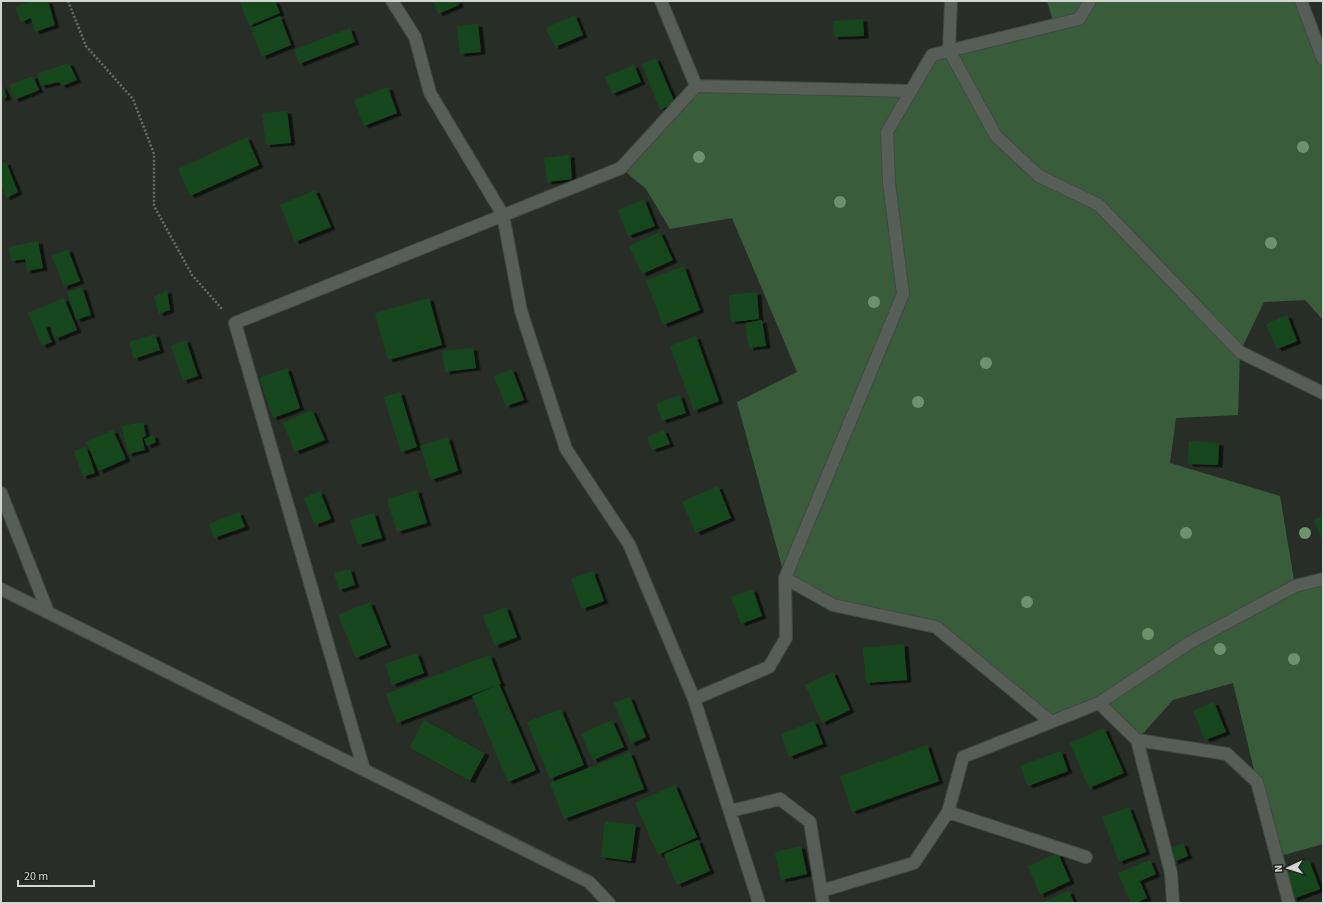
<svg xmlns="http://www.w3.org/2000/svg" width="1324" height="904" viewBox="0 0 1324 904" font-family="'Source Sans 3',sans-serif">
	<defs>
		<filter id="shadow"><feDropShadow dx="4.5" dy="2.5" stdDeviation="0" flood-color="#0009"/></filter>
	</defs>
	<rect width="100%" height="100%" fill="#292d28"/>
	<path fill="#395d3a" d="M1047 1H1301L1323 59V320L1305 300 1264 302 1240 352 1238 415 1176 418 1170 463 1280 496 1295 586 1323 579V844L1277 857 1257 782 1233 683 1173 700 1137 740 1099 703 1051 722 936 627 833 605 785 578 737 402 797 372 732 218 670 229 646 189 621 168 696 86 910 91 932 55 1054 25Z"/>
	<path fill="#19471c" filter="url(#shadow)" d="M32 1H48L55 25 35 32 31 18 21 22 15 7Z
		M239 1H275L280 13 249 26Z
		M433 1H458L459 5 438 14Z
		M575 15 583 35 555 47 546 28Z
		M280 16 291 45 262 57 251 28Z
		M863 19 864 36 834 37 833 21Z
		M478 24 481 52 460 54 457 26Z
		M350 28 355 42 299 64 294 50Z
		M656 58 675 103 660 110 642 64Z
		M69 63 77 80 62 86 59 82 41 86 37 74Z
		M634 65 641 82 612 94 605 77Z
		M33 76 39 90 14 100 9 85Z
		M1 84 7 97 1 99Z
		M388 87 397 113 364 126 354 100Z
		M287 111 291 143 266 145 262 113Z
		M247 137 259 165 190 196 178 169Z
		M570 155 572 179 547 182 544 158Z
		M6 162 18 192 6 198 2 187 1 188V164Z
		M315 190 331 227 295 242 280 205Z
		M644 199 655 226 628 236 618 210Z
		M660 232 673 260 642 274 629 246Z
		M38 241 43 268 27 271 25 259 11 261 9 247Z
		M68 249 80 281 64 287 52 256Z
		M684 266 700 310 663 325 646 280Z
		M82 287 91 315 76 320 67 292Z
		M167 290 170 310 159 314 154 297Z
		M757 292 759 319 731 322 729 295Z
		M64 298 77 330 55 339 50 326 46 328 52 342 42 346 28 313Z
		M429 298 442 345 388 360 375 313Z
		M1287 315 1297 341 1277 349 1266 324Z
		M762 320 766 346 749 348 745 323Z
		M155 334 160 350 134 359 129 342Z
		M696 336 719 401 694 411 670 346Z
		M186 340 198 376 183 381 171 346Z
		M473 348 476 368 445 372 442 351Z
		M287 368 300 408 273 418 259 378Z
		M512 369 524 400 506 406 494 376Z
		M400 392 417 447 401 452 384 397Z
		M680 395 686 413 662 421 656 404Z
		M312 410 325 440 295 452 283 423Z
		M143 422 146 436 142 438 145 450 128 454 122 426Z
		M113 430 126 459 99 471 86 442Z
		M664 430 670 444 652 450 647 437Z
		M153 435 156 442 147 446 144 439Z
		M448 437 458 471 431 480 420 446Z
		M1189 441 1219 443 1218 465 1188 464Z
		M86 447 95 473 83 477 74 451Z
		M718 486 731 518 696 533 682 502Z
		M417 490 427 523 397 532 387 499Z
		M320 491 331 519 315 525 304 498Z
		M239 512 245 527 214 538 209 524Z
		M374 513 382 538 358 545 350 520Z
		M1323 516V543L1314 520Z
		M350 569 355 585 339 590 334 573Z
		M593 571 604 601 582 609 571 579Z
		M753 589 762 616 741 624 731 597Z
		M370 602 387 645 356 658 338 615Z
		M506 607 517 637 495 646 483 616Z
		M904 644 907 680 866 683 863 648Z
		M417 653 424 673 392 685 385 664Z
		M490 655 501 684H499L536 770 508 782 472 696 497 685 397 723 386 694Z
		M833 672 850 710 822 723 805 685Z
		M630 697 646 737 631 744 614 703Z
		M1214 702 1226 732 1205 740 1193 711Z
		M561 709 584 765 550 779 527 722Z
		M424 720 485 753 470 781 410 748Z
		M612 720 624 747 593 760 581 734Z
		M814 721 823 744 789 757 781 734Z
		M1104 728 1124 773 1089 788 1070 743Z
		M927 745 939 781 852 812 840 776Z
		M1061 751 1068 771 1028 786 1020 766Z
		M630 752 644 789 564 819 550 783Z
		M675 785 697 837 658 855 635 803Z
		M1129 807 1146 852 1119 862 1102 817Z
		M605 821 636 825 631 861 601 857Z
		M698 840 710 871 677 885 664 854Z
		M1183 843 1188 856 1174 862 1169 849Z
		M801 846 807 874 781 880 775 852Z
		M1058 853 1070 881 1040 895 1028 866Z
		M1150 860 1156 874 1140 881 1147 898 1136 903H1131L1118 873Z
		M1309 860 1320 889 1293 899 1282 871Z
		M1069 891 1074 903H1041Z"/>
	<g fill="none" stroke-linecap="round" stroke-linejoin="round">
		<defs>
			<path id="minor" d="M392 1 415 37 430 93 503 215 521 311 566 449 629 544 694 699
				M661 1 696 86
				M951 1 949 50 996 136 1039 176 1099 205 1240 352 1323 393
				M1301 1 1323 59
				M1 493 48 612
				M785 578 833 605 936 627 1051 722
				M1 589 589 882 609 903
				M1099 703 1137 740 1171 873 1173 903
				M1137 740 1227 754 1257 782 1289 903
				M364 770 235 323 621 168 696 86 910 91
				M730 811 780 799 810 822 823 903
				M948 812 1086 857
				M821 891 914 863 948 812 963 757 1099 703 1189 643 1295 586 1323 579
				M759 903 694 699 769 667 786 638 785 578 903 294 889 183 887 132 932 55 1079 19 1090 1"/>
		</defs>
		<use href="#minor" stroke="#434843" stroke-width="14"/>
		<path stroke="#696d68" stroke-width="2.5" stroke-dasharray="2 2" stroke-linecap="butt" d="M68 1 86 46 133 99 154 154V206L192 275 222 309"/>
		<use href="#minor" stroke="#575d57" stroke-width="12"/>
	</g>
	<g fill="#6c936b">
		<circle cx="1303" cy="147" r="6"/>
		<circle cx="699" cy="157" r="6"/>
		<circle cx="840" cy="202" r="6"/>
		<circle cx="1271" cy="243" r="6"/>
		<circle cx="874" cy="302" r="6"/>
		<circle cx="986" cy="363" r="6"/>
		<circle cx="918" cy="402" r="6"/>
		<circle cx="1186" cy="533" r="6"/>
		<circle cx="1305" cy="533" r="6"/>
		<circle cx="1027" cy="602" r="6"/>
		<circle cx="1148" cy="634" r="6"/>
		<circle cx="1220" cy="649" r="6"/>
		<circle cx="1294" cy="659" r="6"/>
	</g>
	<rect width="1324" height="904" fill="none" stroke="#d2d5d2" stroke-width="4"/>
	<g transform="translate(1288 868) rotate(266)" stroke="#1f231f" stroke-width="3" paint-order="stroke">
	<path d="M0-3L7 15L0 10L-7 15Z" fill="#d2d5d2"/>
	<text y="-6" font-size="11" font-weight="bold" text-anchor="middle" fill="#d2d5d2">N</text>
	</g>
	<path d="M18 880v6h76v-6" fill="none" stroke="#d2d5d2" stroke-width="2"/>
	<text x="24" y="880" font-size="12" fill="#d2d5d2" stroke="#1f231f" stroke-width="3" paint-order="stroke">20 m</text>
</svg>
